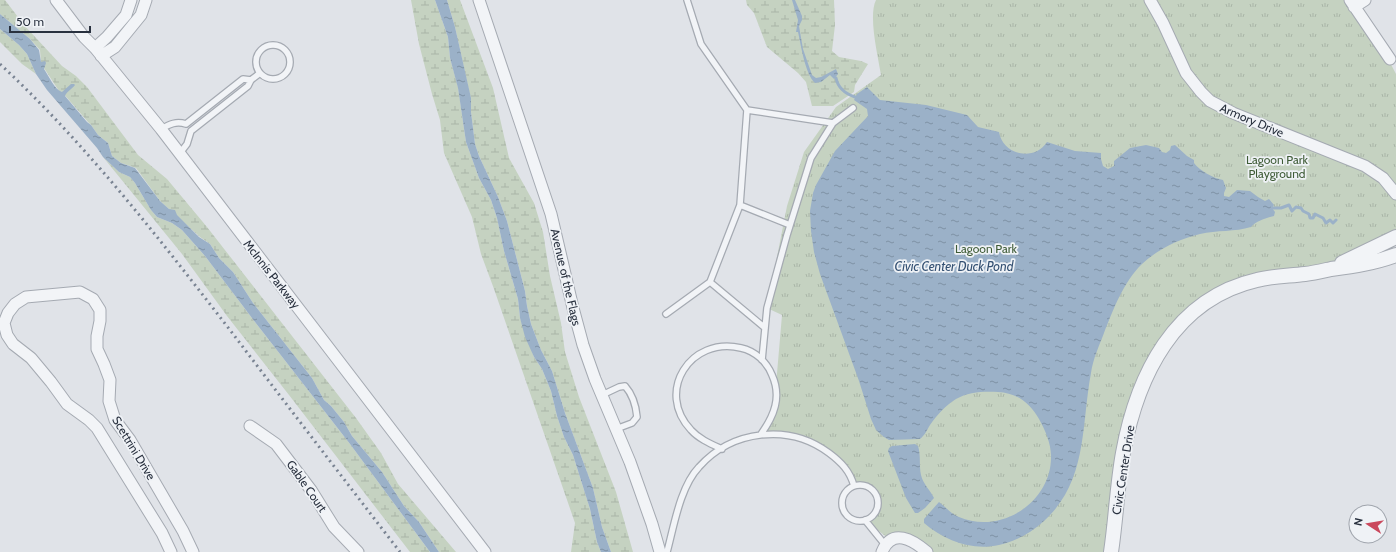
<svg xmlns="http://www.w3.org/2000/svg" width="1396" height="552" viewBox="0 0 1396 552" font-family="Cabin,sans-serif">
	<defs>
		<pattern id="wetland-marsh" width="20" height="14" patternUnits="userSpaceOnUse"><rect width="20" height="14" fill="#c5d2c1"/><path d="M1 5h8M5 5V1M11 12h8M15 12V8" fill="none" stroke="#a9b5a7"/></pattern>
		<pattern id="park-tufts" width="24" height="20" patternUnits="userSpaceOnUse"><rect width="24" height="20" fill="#c5d2c1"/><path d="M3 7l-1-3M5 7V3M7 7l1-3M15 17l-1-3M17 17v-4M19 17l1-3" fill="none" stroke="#a9b5a7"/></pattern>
		<pattern id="water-ripples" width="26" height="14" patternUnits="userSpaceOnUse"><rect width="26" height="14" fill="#9bb1c8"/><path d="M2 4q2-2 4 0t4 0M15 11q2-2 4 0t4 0" fill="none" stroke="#7e91a4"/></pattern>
	</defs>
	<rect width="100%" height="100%" fill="#e0e3e8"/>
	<path fill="url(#wetland-marsh)" d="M0 0H5L24 25 62 66 76 76 87 87 138 155 167 179 207 227 356 418 381 453 398 484 456 552H439L419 522 404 506 382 472 352 436 344 422 331 406 324 400 312 378 253 303 233 272 219 258 210 244 200 237 160 201 136 168 121 163 112 156 108 143 98 135 91 125 88 122 62 92 59 91 44 68 41 62 40 50 30 39 0 14Z
		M411 0H435L448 37 450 58 458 87 466 142 479 178 491 200 497 218 504 251 518 299 520 318 534 357 542 369 551 391 557 416 564 437 573 455 590 509 597 542 601 552H571L575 523 494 289 481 254 472 217 444 153 440 120 432 94 419 44Z
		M447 0H460L493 88 509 158 534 203 543 232 550 276 561 323 565 352 579 397 616 492 633 552H611L602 527 593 488 565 413 552 371 541 350 531 324 527 306 525 291 507 221 498 197 479 156 475 144 471 112V100L455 27Z
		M746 0H834L835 25 832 51 839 57 861 61 868 64 855 85 854 92 833 106H812L806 82 798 73 767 47 754 13 747 5Z
		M0 29 19 45 27 54 36 74 22 64 0 42Z
		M103 157 119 172 130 177 135 183 151 210 157 217 172 223 182 230 205 256 255 322 350 444 430 552H410L289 395 227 316 182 254Z"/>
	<path fill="url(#park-tufts)" d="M876 0H1348L1385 53 1396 74V235L1349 258 1284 276 1196 308 1142 388 1111 552H927L889 539 865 520C887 510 878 482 854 486L844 466 804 439 761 434 771 419 776 385 782 315 767 308 787 206 804 152 836 107 881 75C878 56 868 16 876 0Z"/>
	<path fill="url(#water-ripples)" d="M435 0H447L455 27 471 98V112L475 144 479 156 498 197 507 221 525 291 527 306 531 324 541 350 552 371 565 413 593 488 602 527 611 552H601L597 542 590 509 573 455 564 437 557 416 551 391 542 369 534 357 525 337 520 318 518 299 504 251 497 218 491 200 479 178 466 142 458 88 450 58 448 37Z
		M792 0H795L802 16V20L799 26 803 49 812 75 816 78 821 77 836 69 838 74 834 79 830 75 821 82 815 83C805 74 801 45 798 32H796L798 20Z
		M0 14 30 39 39 50 41 62 45 61 46 63 44 69C49 76 54 89 62 92L71 84H74L75 85C72 89 67 91 65 96L87 122 91 125 98 135 108 143 112 156 121 163 135 168 160 201 169 209 175 210 177 215 199 237 210 244 219 258 233 272 253 303 312 378 324 400 331 406 344 422 352 436 382 472 404 506 419 522 439 552H430L350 444 255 322 205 256 182 230 172 223 157 217 151 210 135 183 130 177 119 172 103 157 97 148 47 90 36 74 27 54 19 45 0 29Z
		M867 87 880 100 926 105 967 115 978 127 999 132C1003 155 1034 162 1047 142L1075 151 1101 153V159L1103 166 1108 169 1114 166V161L1130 148 1146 145 1159 148 1162 152 1166 153 1170 150 1171 146 1175 145 1187 156 1194 160V163C1200 171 1213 178 1223 180L1226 188 1224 193V196L1229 197 1237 190 1250 191 1258 197 1265 201 1269 199 1274 205 1272 208 1275 212 1274 216C1266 218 1256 221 1251 227 1235 232 1217 230 1200 234 1179 239 1158 249 1142 264 1124 281 1113 310 1104 333 1099 346 1093 359 1091 373 1081 426 1088 481 1044 521 1031 533 1016 541 999 545 972 551 945 541 924 523V519L939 502C946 507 951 514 959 517 1001 535 1052 502 1051 456 1051 443 1045 430 1039 419 1030 403 1017 393 998 392 984 391 968 392 956 399 946 405 937 415 930 425 927 430 925 435 920 439L889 440 884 437 876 430 871 419 859 381 820 274 814 252 811 231 810 211 813 193 816 185 835 151 868 116 867 109 854 100 857 94Z
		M915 444 918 446C921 455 919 466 921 475 923 484 930 490 934 498L925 508 918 513H915L906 498 888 451 889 448 892 446Z"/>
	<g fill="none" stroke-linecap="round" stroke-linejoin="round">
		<path stroke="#9bb1c8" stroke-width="3" d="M836 78C838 88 846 94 855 97
			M1272 208H1281L1289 205 1292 211 1296 207 1301 208 1303 211 1309 214 1310 218H1313L1315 214 1323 218 1326 223 1330 220 1333 223 1336 220"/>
		<defs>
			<path id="service" d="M687 0 701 44 747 110 740 205 790 225
				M256 62a17 17 0 1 1 34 0a17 17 0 1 1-34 0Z
				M747 110 833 123
				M161 129C170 124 176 121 186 124L243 79 251 80
				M180 153 187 144 191 131 248 86 251 80 260 73
				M740 205 710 282 765 328
				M666 314 710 282
				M762 360 767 308 787 235 811 158 833 123 853 108
				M602 395 619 387 625 386C633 395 636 406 637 417L632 423 616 429
				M722 449C711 444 699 439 691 430 655 392 690 336 741 348 755 351 767 362 772 375 782 397 774 416 761 434
				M842 503a18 18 0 1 1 36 0a18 18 0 1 1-36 0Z
				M865 520 886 546
				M667 552C674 526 680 487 699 467 732 430 789 423 829 453 841 462 850 471 854 486"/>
			<path id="minor" d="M56 0 84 37 95 48 161 129 485 552
				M479 0 551 214 573 308 583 345 595 379 630 462 652 524 660 552
				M1150 0 1163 23 1186 73 1201 92 1210 101 1233 113 1365 166 1383 178 1396 194
				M1350 0 1390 59
				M1354 7 1365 0
				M95 48 107 37 126 15 131 0
				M101 56 115 47 141 15 146 0
				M250 426 276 444 311 490 334 527 358 552
				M171 552 162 533 97 428 89 420 67 404 51 382 31 358 13 344 7 335 4 323 8 313 15 304 26 297 80 292 93 299 100 310V321L97 336V349L104 364 110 380 109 401 115 420 130 440 183 531 193 552
				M882 552C892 527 913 540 927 552"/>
			<path id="tertiary" d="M1342 263 1396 237
				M1111 552C1116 519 1117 486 1123 453 1137 376 1174 299 1257 280 1272 276 1289 276 1305 274 1314 273 1322 271 1331 269 1353 266 1375 263 1396 255"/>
		</defs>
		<use href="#service" stroke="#a5aab2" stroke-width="8"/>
		<use href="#minor" stroke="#a5aab2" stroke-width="13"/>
		<use href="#tertiary" stroke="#a5aab2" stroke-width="16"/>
		<use href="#service" stroke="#f2f4f7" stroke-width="5.5"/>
		<use href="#minor" stroke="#f2f4f7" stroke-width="11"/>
		<use href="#tertiary" stroke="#f2f4f7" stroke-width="14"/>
		<path stroke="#798392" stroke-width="3" stroke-dasharray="2 4" stroke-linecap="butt" d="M0 64C86 144 158 237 230 330 286 404 343 478 400 552"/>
	</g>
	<g text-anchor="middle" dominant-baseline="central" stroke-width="3.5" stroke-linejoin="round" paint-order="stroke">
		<g font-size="12" fill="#29313f" stroke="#eff2f6">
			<text transform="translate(1252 120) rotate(23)">Armory Drive</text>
			<text transform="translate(272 274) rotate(52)">McInnis Parkway</text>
			<text transform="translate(566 277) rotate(77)">Avenue of the Flags</text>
			<text transform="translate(134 448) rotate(59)">Scettrini Drive</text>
			<text transform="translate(1123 470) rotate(-81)">Civic Center Drive</text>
			<text transform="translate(307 486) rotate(55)">Gable Court</text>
		</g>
		<g font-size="12" fill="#3e5b36" stroke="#eff2f6">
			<text x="1277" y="159">Lagoon Park<tspan x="1277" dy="14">Playground</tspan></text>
			<text x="986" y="248">Lagoon Park</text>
		</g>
		<g font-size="13" font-style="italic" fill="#345072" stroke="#eff2f6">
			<text x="954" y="266">Civic Center Duck Pond</text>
		</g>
	</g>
	<g transform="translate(1368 524) rotate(282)"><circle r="19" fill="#eff2f6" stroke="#a0a5ad"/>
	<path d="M0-3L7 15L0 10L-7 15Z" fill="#ca485c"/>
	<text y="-6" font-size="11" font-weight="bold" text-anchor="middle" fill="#29313f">N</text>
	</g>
	<path d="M10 26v6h80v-6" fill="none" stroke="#29313f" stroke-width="2"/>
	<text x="16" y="26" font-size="12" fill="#29313f" stroke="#eff2f6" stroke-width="3" paint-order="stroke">50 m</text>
</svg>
